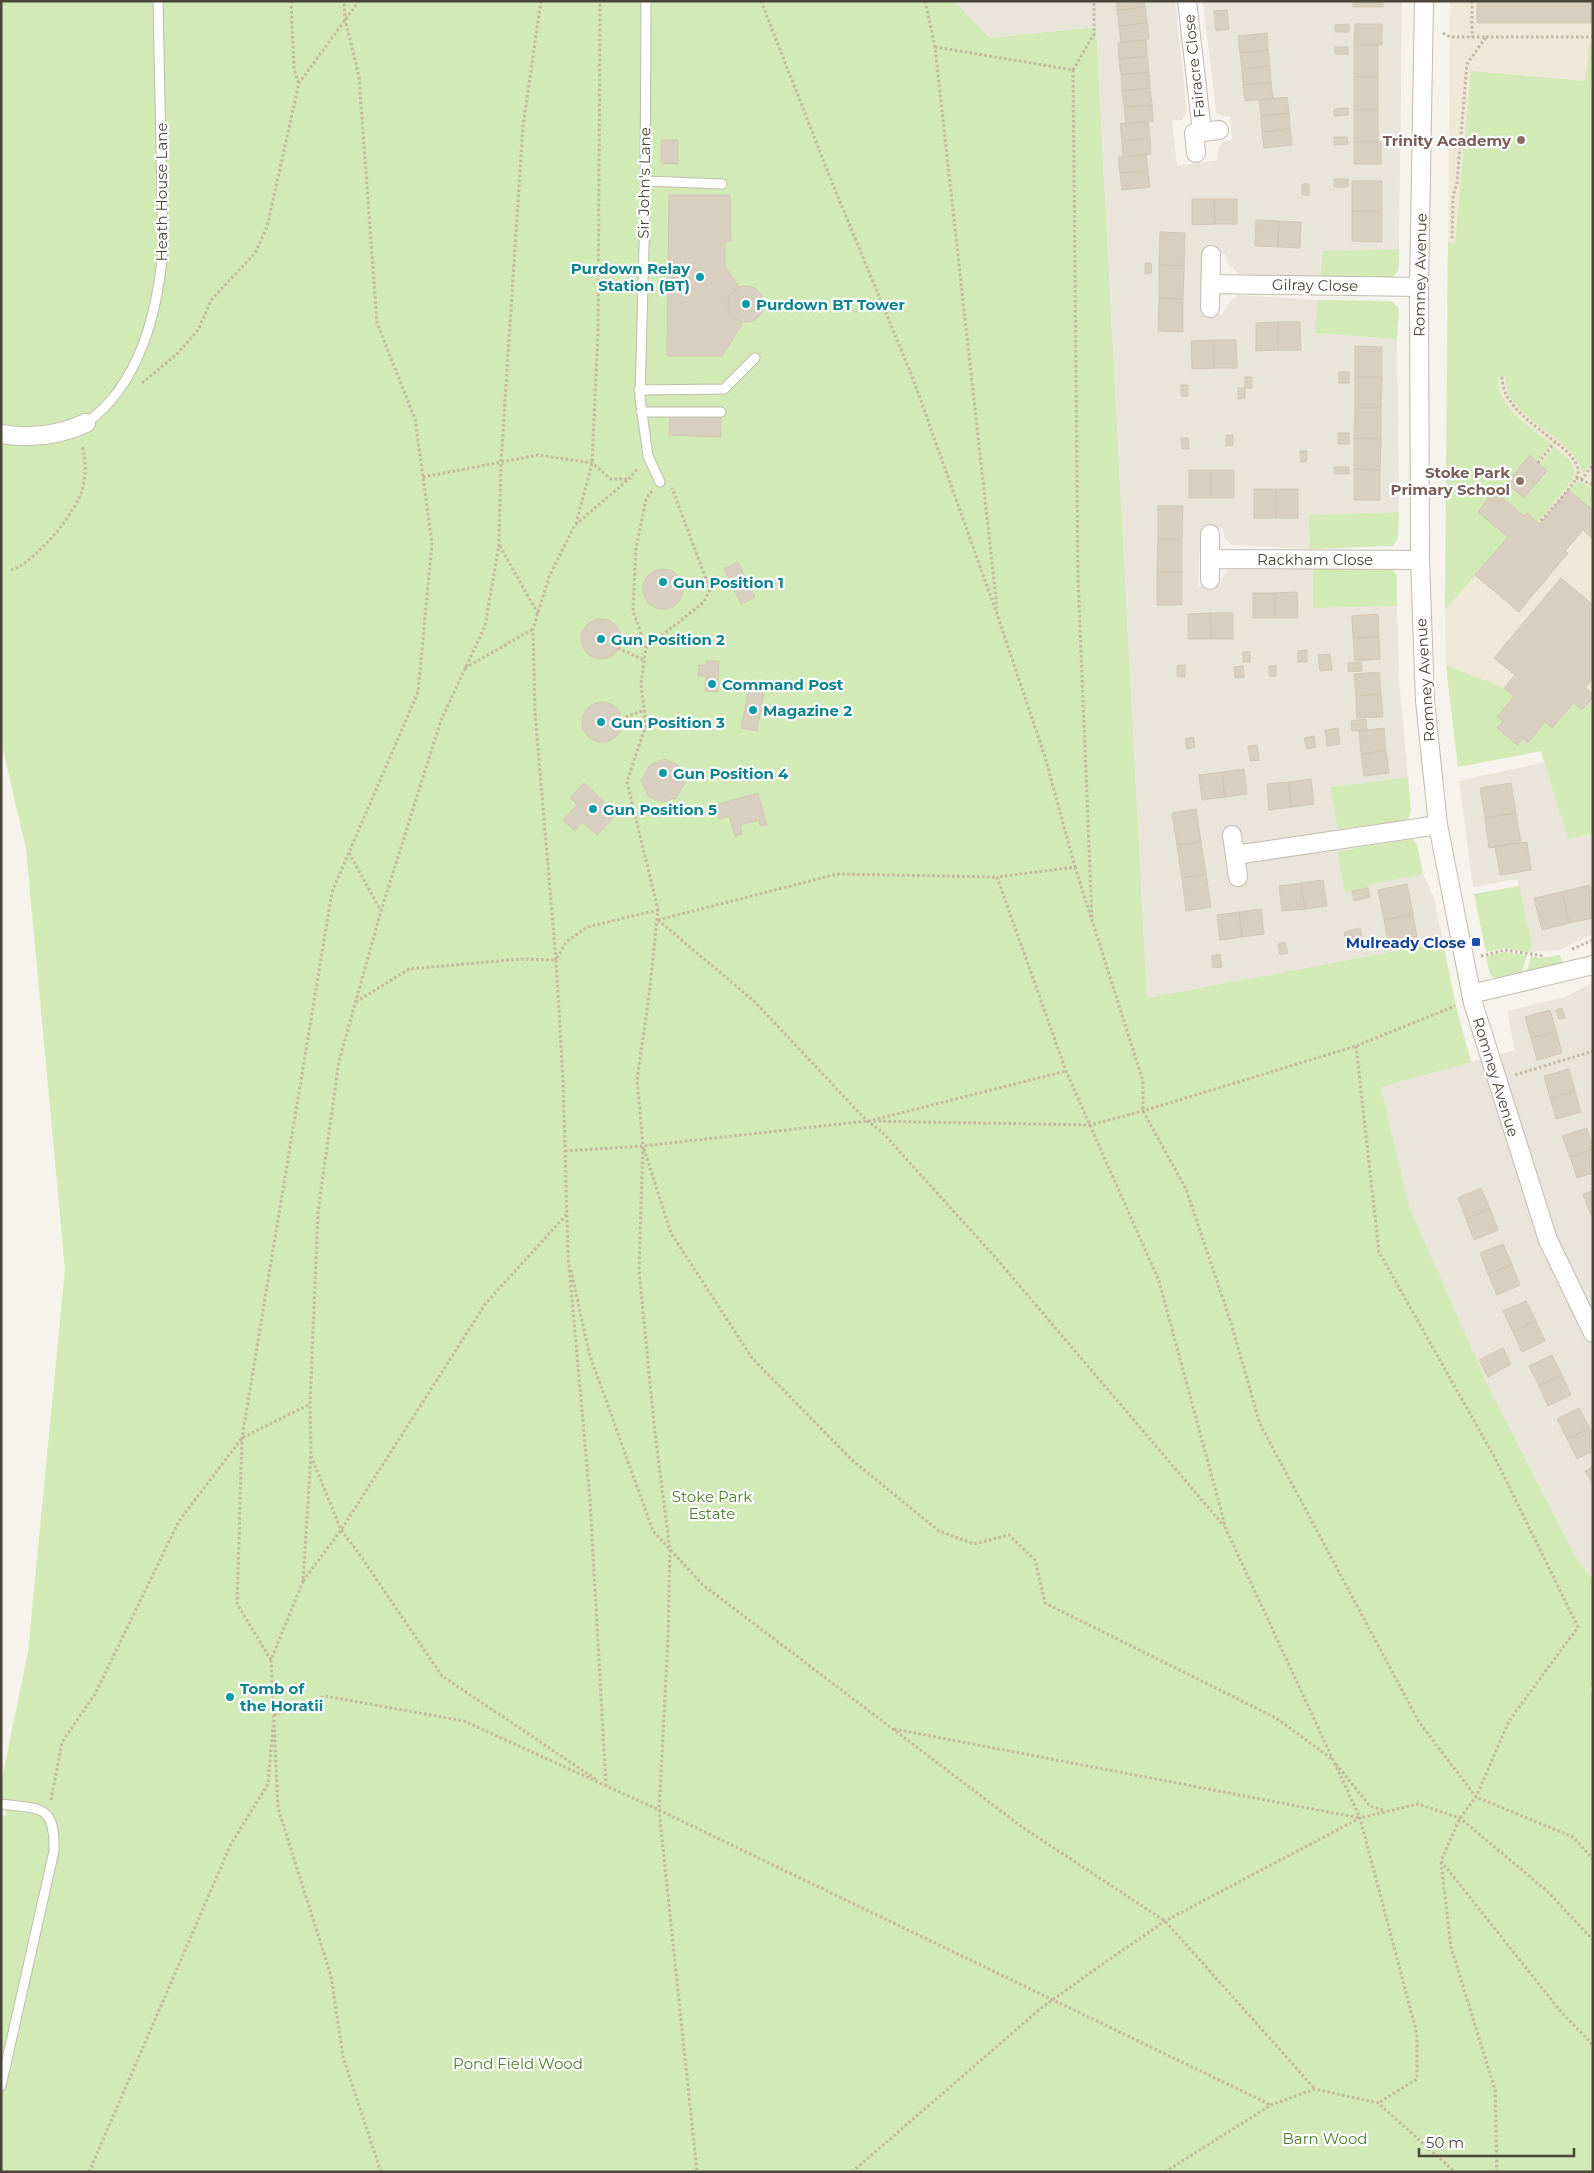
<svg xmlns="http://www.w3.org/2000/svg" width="1594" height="2173" viewBox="0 0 1594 2173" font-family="Montserrat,sans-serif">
	<rect width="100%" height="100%" fill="#f6f3ec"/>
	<path fill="#eae5da" d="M954 1H1175L1187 112 1182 120 1172 121 1177 166 1217 160 1219 147 1223 142 1232 140 1230 117 1220 115 1216 112 1203 1H1402L1399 249 1323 251 1320 278 1239 274 1228 264 1225 254H1203L1201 314H1222L1232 299 1238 295 1318 300 1316 333 1397 339 1399 512 1310 515V549L1232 545 1225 539 1223 528 1201 527 1198 586H1220L1222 578 1227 571 1235 566 1313 568 1314 608 1397 606 1399 680 1408 777 1330 787 1338 829 1337 851 1345 893 1368 888V885L1423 874 1433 895 1443 942 1147 998 1096 27 990 38Z
		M1545 762 1568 839 1593 834V934L1559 950 1529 952 1532 944 1517 879 1473 887 1459 781Z
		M1593 983V1580L1574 1554 1491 1392 1409 1206 1381 1086 1515 1050 1507 1011 1565 997Z"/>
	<path fill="#efe8d6" d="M1450 1H1593V834L1568 839 1541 751 1458 767 1446 665 1445 610Z"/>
	<path fill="#d2eab5" d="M1 1H954L990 38 1096 27 1147 998 1443 942 1456 1006 1471 1062 1381 1087 1409 1206 1491 1392 1574 1554 1593 1580V1685L1589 1689 1593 1694V2172H1V1816L7 1815 1 1796V1783L28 1652 65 1269 26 849 1 741Z
		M1589 44 1593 45V464L1591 463 1583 474C1574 434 1503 419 1506 377H1498C1497 407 1530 427 1551 444L1537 461 1529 456 1507 483 1525 498 1547 471 1540 464 1554 447C1564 455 1575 462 1575 476L1538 522 1528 513 1524 516 1494 492 1478 512 1508 537 1445 610 1448 242 1455 244 1471 71 1585 81Z
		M1399 249V268L1393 278H1320L1323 251Z
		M1318 300 1392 301 1399 309 1397 339 1315 333Z
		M1576 481 1593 488V510L1568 490Z
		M1399 512 1398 538 1393 546 1310 549 1309 515Z
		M1313 568 1392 569 1397 576V606L1313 608Z
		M1446 665 1504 688 1514 696 1497 716 1503 721 1497 728 1517 745 1523 738 1528 742 1545 722 1552 728 1573 703 1582 710 1593 697V834L1568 839 1541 751 1458 767Z
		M1408 777 1411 810 1409 818 1403 821 1338 829 1330 787Z
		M1412 839 1417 844 1423 874 1368 885V888L1345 893 1337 851Z
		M1519 886 1532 944 1529 952 1505 948 1486 952 1474 894Z
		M1504 952 1527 955 1521 975 1499 980 1490 975 1486 956Z
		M1560 955 1563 967 1526 975 1531 956 1540 958Z"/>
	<path fill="#d8cfc1" stroke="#d3c7b4" d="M1117 1H1145V7L1117 10Z
		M1353 1H1383V7H1353Z
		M1477 1H1591V23H1477Z
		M1145 7 1147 23 1119 26 1117 10Z
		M1227 10 1229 29 1216 31 1214 11Z
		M1147 23 1149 39 1121 42 1119 26Z
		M1349 24V32H1335V25Z
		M1355 24H1382V45H1354Z
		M1267 33 1268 50 1240 53 1238 36Z
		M1146 40 1147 56 1119 59 1118 43Z
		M1354 45H1378V77H1354Z
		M1335 47H1348V54H1335Z
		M1268 50 1270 66 1242 69 1240 53Z
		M1147 56 1149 72 1121 75 1119 59Z
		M1270 66 1271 82 1243 85 1242 69Z
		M1149 72 1150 88 1122 91 1121 75Z
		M1354 77H1378V110H1354Z
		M1271 82 1273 98 1245 101 1243 85Z
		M1150 88 1152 105 1124 107 1122 91Z
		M1287 97 1289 113 1261 116 1259 100Z
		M1152 105 1153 121 1126 124 1124 107Z
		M1348 108V115L1334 116V109Z
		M1354 110H1378V142H1354Z
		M1289 113 1290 129 1262 132 1261 116Z
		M1148 121 1150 138 1122 141 1120 124Z
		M1290 129 1292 145 1264 148 1262 132Z
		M1334 137H1347L1348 144 1334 145Z
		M1150 138 1151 154 1123 157 1122 141Z
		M661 140H678V164L661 163Z
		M1354 142H1381V164H1354Z
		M1146 155 1148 171 1120 173 1118 157Z
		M1148 171 1150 187 1122 190 1120 173Z
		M1334 179H1348V187H1334Z
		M1352 181H1382V211H1352Z
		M1302 184H1309V195H1302Z
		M669 195H730L731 241H725V266L739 287 729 297 728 308 733 317 743 322 722 356H667Z
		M1192 199H1214L1215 224 1192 225Z
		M1214 199H1237V224H1215Z
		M1352 211H1382V242L1352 241Z
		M1256 220 1279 221 1278 247 1255 246Z
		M1279 221 1301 222 1300 248 1278 247Z
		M1160 232 1185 233 1184 266 1159 265Z
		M1145 263H1151L1152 273 1145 274Z
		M1159 265 1184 266 1183 299 1159 298Z
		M728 304a18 18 0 1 1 36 0a18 18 0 1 1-36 0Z
		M1159 298 1183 299V332L1158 331Z
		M1278 322H1300L1301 350H1278Z
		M1278 322V350L1256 351V323Z
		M1214 340V368L1192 369 1191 341Z
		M1214 340H1236L1237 368H1214Z
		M1355 346 1382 347V377H1355Z
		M1339 372H1349V383H1339Z
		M1245 377H1252V388H1245Z
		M1355 377H1382L1381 408H1355Z
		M1181 385H1188V396H1181Z
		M1238 388H1245V398L1238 399Z
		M1355 408H1381V439L1354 438Z
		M670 415 721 417V437L669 435Z
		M1338 433H1349V444H1338Z
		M1226 435H1233V445L1226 446Z
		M1181 438H1188L1189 449H1182Z
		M1354 438 1381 439 1380 470 1354 469Z
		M1300 451H1307V461L1301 462Z
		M1530 455 1547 471 1524 498 1506 483Z
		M1334 467H1349V474H1334Z
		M1354 469 1380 470V500H1354Z
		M1189 470H1211V498H1189Z
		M1211 470H1234V498H1211Z
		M1254 489H1276V518H1254Z
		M1276 489H1298V518H1276Z
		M1568 490 1593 510V539L1583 530 1565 551 1568 553 1519 612 1475 575 1508 537 1478 512 1494 491 1524 516 1527 513 1540 524Z
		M1158 506H1183L1182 539H1158Z
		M1158 539H1182V572H1157Z
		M738 562 755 597 741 604 724 569Z
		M643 589a20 20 0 1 1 40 0a20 20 0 1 1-40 0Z
		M1157 572H1182V605H1157Z
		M1561 578 1592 604 1593 602V679L1585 688 1593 694V697L1582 710 1573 703 1552 728 1545 722 1528 743 1523 738 1517 745 1497 728 1503 721 1497 717 1514 696 1504 688 1515 675 1494 658Z
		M1297 592 1298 618H1275V593Z
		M1253 593H1275V618H1253Z
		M1210 613H1233V639H1211Z
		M1210 613 1211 639H1188V614Z
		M1378 614 1379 637 1353 638 1352 616Z
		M581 639a20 20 0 1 1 40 0a20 20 0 1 1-40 0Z
		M1379 637 1380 659 1355 661 1353 638Z
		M1307 650V662H1298V651Z
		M1243 652H1250V662H1243Z
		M1330 654 1332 670 1320 671 1318 655Z
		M707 661H719L718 692 705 691 706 676H698L699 665H706Z
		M1361 662 1362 671 1348 672V663Z
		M1177 665H1185V677L1177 676Z
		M1243 666 1244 677 1235 678 1234 667Z
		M1269 666H1276V676H1269Z
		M1379 672 1381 694 1356 696 1354 674Z
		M749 689 764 692 757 731 741 728Z
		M1381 694 1383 717 1357 718 1356 696Z
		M582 722a20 20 0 1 1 40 0a20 20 0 1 1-40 0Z
		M1366 719 1367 730 1352 731 1351 721Z
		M1338 728 1340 744 1327 746 1325 730Z
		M1384 728 1386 750 1361 754 1359 731Z
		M1314 736 1316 747 1307 749 1304 738Z
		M1193 737 1195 747 1187 749 1185 739Z
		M1257 745 1259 760 1250 761 1248 746Z
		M1386 750 1389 773 1364 776 1361 754Z
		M665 759 678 765 685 783 676 798 662 802 649 797 641 781 650 765Z
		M1244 769 1247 794 1225 797 1222 772Z
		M1222 772 1225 797 1202 800 1199 775Z
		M1311 779 1314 804 1292 807 1288 782Z
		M1288 782 1292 807 1269 810 1267 784Z
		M584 783 617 813 597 835 582 822 575 831 563 820 577 805 570 798Z
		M1511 783 1516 813 1485 818 1480 788Z
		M758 793 767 825 760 826 759 820 740 825 742 834 735 836 729 816 719 819 715 805Z
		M1196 809 1201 842 1177 845 1172 813Z
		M1516 813 1521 843 1489 848 1485 818Z
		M1201 842 1206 874 1182 878 1177 845Z
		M1527 842 1531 870 1500 875 1495 846Z
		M1206 874 1211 907 1186 911 1182 878Z
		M1323 880 1327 906 1305 909 1301 883Z
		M1301 883 1305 909 1282 911 1279 886Z
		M1407 884 1413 914 1384 920 1378 890Z
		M1589 885 1593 899V918L1569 923 1562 892Z
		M1368 888 1370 897 1354 901 1352 891Z
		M1562 892 1569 923 1542 930 1534 898Z
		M1261 909 1264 934 1242 937 1239 912Z
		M1239 912 1242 937 1220 940 1217 915Z
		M1413 914 1418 944 1390 950 1384 920Z
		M1360 928 1363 942 1347 946 1344 932Z
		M1285 942 1288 953 1280 955 1278 944Z
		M1220 954 1222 967 1213 968 1212 956Z
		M1562 1008 1565 1018 1559 1019 1556 1010Z
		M1550 1010 1556 1031 1531 1038 1525 1017Z
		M1556 1031 1562 1053 1537 1060 1531 1038Z
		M1569 1069 1575 1091 1550 1098 1544 1076Z
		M1575 1091 1581 1112 1556 1119 1550 1098Z
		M1587 1128 1593 1149 1570 1157 1562 1136Z
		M1593 1149V1173L1577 1178 1570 1157Z
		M1481 1188 1490 1209 1466 1219 1458 1198Z
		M1593 1191V1215H1591L1583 1194Z
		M1490 1209 1498 1230 1474 1240 1466 1219Z
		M1503 1244 1512 1265 1488 1274 1480 1253Z
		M1512 1265 1520 1285 1497 1295 1488 1274Z
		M1526 1301 1536 1321 1513 1332 1503 1311Z
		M1536 1321 1545 1341 1522 1352 1513 1332Z
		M1503 1348 1511 1364 1488 1377 1479 1360Z
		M1552 1355 1562 1375 1539 1386 1529 1366Z
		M1562 1375 1571 1395 1548 1406 1539 1386Z
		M1579 1408 1590 1428 1567 1439 1557 1419Z
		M1590 1428 1593 1433V1451L1577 1459 1567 1439Z
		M1593 1467V1484L1585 1471Z"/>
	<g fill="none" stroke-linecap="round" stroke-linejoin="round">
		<defs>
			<path id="service" d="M646 1 645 208 640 398 648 456 660 482
				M645 181 722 184
				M639 390 724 389 755 358
				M641 412H721
				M86 423C140 385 158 311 163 248L158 1
				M1 1804C41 1809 55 1804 54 1851L1 2086"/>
			<path id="minor" d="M1187 1 1202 132
				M1424 1 1419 287 1420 560 1425 701 1438 825 1473 1003 1548 1240 1593 1333
				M1196 153 1194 133 1219 130
				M1211 284 1419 287
				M1210 308 1211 255
				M1 434C31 439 58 436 86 423
				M1210 559 1420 560
				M1210 580V534
				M1232 835 1238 877
				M1235 855 1438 825
				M1471 994 1593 965"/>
		</defs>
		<use href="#service" stroke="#c2bbae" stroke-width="11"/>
		<use href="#minor" stroke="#c2bbae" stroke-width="20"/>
		<path stroke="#c4b79f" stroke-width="3" stroke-dasharray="2.5 2.5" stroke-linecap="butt" d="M291 1 294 68 298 82
			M761 1 831 180 912 376 997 614 1045 757 1075 867 997 877
			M925 1 935 47 997 608
			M1472 1V37
			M1443 33 1450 37H1486L1467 64 1457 183 1453 196 1452 240
			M1486 37H1593
			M935 47 1073 70 1078 578 1092 919
			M1073 70 1094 34V1
			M1502 377C1502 421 1582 445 1578 474 1577 482 1546 515 1539 523
			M142 383 177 354 198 330 211 300 255 253 267 227 299 83 359 1
			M1538 463 1555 442
			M423 477 538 455 592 463 611 479H629
			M1576 478 1593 485
			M1581 480 1592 466
			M652 491 646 499 636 548 633 611 646 648 641 685 646 725 627 782 658 910 649 996 637 1080 643 1146 639 1270 655 1434 670 1550 668 1640 659 1810 697 2172
			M576 524 592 463 598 333 600 1
			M500 546 538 614
			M11 570C35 563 78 511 83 487 86 472 86 459 82 445
			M618 648 644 660
			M646 648 704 602 710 590 672 488
			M465 668 533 629
			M621 719 644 710
			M349 853 381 911
			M1075 867 1143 1081V1111L1186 1189 1231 1323 1260 1424 1419 1722 1476 1797 1573 1837 1593 1859
			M658 920 837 874 997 877 1066 1071 1159 1281 1226 1529 1360 1818 1417 2034V2079L1378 2103
			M658 920 755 1002 867 1121 881 1131 995 1257 1224 1526
			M1572 949 1593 940
			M1481 956 1505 950 1544 956
			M356 1002 409 969 521 959 556 960 535 713 533 629 549 577 575 525 629 479 638 468
			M1356 1046 1379 1252 1495 1458 1578 1627 1509 1721 1476 1797 1460 1818 1441 1861 1562 2013 1593 2045
			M1515 1075 1593 1051
			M873 1120 1066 1071
			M644 1149 671 1233 752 1358 852 1460 939 1531 974 1544 1009 1535 1035 1560 1045 1603 1276 1718 1332 1759
			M565 1151 643 1146 867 1121 1090 1125 1143 1111 1356 1046 1455 1006
			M571 1270 589 1353 653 1531 703 1585 1022 1827 1165 1921 1315 2089
			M311 1456 341 1530 358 1552 442 1676 597 1780
			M303 1581 341 1530 486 1303 567 1214
			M271 1660 237 1604 242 1438 332 892 418 692 432 543 415 419 377 323 359 77 345 19 344 1
			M274 1715 325 1696 464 1721 659 1810 1271 2105
			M894 1729 1360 1818
			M1336 1764 1370 1806 1385 1811
			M606 1786 590 1500 568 1254 563 1080 556 960 566 942 587 927 658 910
			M51 1800 62 1742 95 1694 179 1521 242 1438 310 1404
			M1441 1862 1451 1947 1495 2090 1497 2172
			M89 2172 231 1844 268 1784 273 1726
			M381 2172 343 2057 331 1976 278 1808 271 1660 303 1581 311 1455 310 1404 318 1212 339 1061 381 911 441 720 485 626 499 545 501 462 523 126 541 1
			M852 2172 1040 2009 1094 1970 1165 1921 1360 1818 1418 1804 1460 1818 1547 1891 1593 1940
			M1165 2172 1271 2105 1315 2089 1378 2103 1455 2172"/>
		<use href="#service" stroke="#fff" stroke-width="9"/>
		<use href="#minor" stroke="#fff" stroke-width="18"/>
	</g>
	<g fill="#8d6e63" stroke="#fff" stroke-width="2">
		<circle cx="1521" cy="140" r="5"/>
		<circle cx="1520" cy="481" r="5"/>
	</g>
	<g fill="#0f9aa8" stroke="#fff" stroke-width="2">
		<circle cx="700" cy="277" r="5"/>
		<circle cx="746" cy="304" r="5"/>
		<circle cx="663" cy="582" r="5"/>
		<circle cx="601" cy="639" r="5"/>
		<circle cx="712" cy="684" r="5"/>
		<circle cx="753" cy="710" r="5"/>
		<circle cx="601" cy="722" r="5"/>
		<circle cx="663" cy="773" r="5"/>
		<circle cx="593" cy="809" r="5"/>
		<circle cx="230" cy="1697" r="5"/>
	</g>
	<rect fill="#1a4fb4" stroke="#fff" stroke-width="2" x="1471" y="937" width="10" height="10" rx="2.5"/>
	<g text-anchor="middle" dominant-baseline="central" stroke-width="4.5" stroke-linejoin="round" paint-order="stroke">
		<g font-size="15" fill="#4b4439" stroke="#fff">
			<text transform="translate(1194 66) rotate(-96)">Fairacre Close</text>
			<text transform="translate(644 183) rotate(-89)">Sir John's Lane</text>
			<text transform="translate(161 192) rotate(-90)">Heath House Lane</text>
			<text transform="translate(1420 275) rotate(-89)">Romney Avenue</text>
			<text transform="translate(1315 285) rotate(1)">Gilray Close</text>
			<text x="1315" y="559">Rackham Close</text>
			<text transform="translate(1425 680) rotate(-94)">Romney Avenue</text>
			<text transform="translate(1496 1077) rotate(73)">Romney Avenue</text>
		</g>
		<g font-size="15" font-weight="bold" fill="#785e54" stroke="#fff" text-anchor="end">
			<text x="1511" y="140">Trinity Academy</text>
			<text x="1510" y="472">Stoke Park<tspan x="1510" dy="17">Primary School</tspan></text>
		</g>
		<g font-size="15" font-weight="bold" fill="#0d838f" stroke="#fff" text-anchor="start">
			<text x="690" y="268" text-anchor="end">Purdown Relay<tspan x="690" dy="17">Station (BT)</tspan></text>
			<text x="756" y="304">Purdown BT Tower</text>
			<text x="673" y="582">Gun Position 1</text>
			<text x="611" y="639">Gun Position 2</text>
			<text x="722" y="684">Command Post</text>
			<text x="763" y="710">Magazine 2</text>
			<text x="611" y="722">Gun Position 3</text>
			<text x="673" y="773">Gun Position 4</text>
			<text x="603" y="809">Gun Position 5</text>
			<text x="240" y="1688">Tomb of<tspan x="240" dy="17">the Horatii</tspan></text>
		</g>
		<g font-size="15" font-weight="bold" fill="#164399" stroke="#fff" text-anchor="end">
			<text x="1466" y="942">Mulready Close</text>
		</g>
		<g font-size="15" fill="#4a7f2a" stroke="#fff">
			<text x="712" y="1496">Stoke Park<tspan x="712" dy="17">Estate</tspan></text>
			<text x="518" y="2063">Pond Field Wood</text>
			<text x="1325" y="2138">Barn Wood</text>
		</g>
	</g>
	<rect width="1594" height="2173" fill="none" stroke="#4b4439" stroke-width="5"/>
	<path d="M1419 2148v8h155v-8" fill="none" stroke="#4b4439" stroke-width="2.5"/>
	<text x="1426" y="2148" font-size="15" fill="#4b4439" stroke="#ffffff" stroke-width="4" paint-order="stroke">50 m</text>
</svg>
